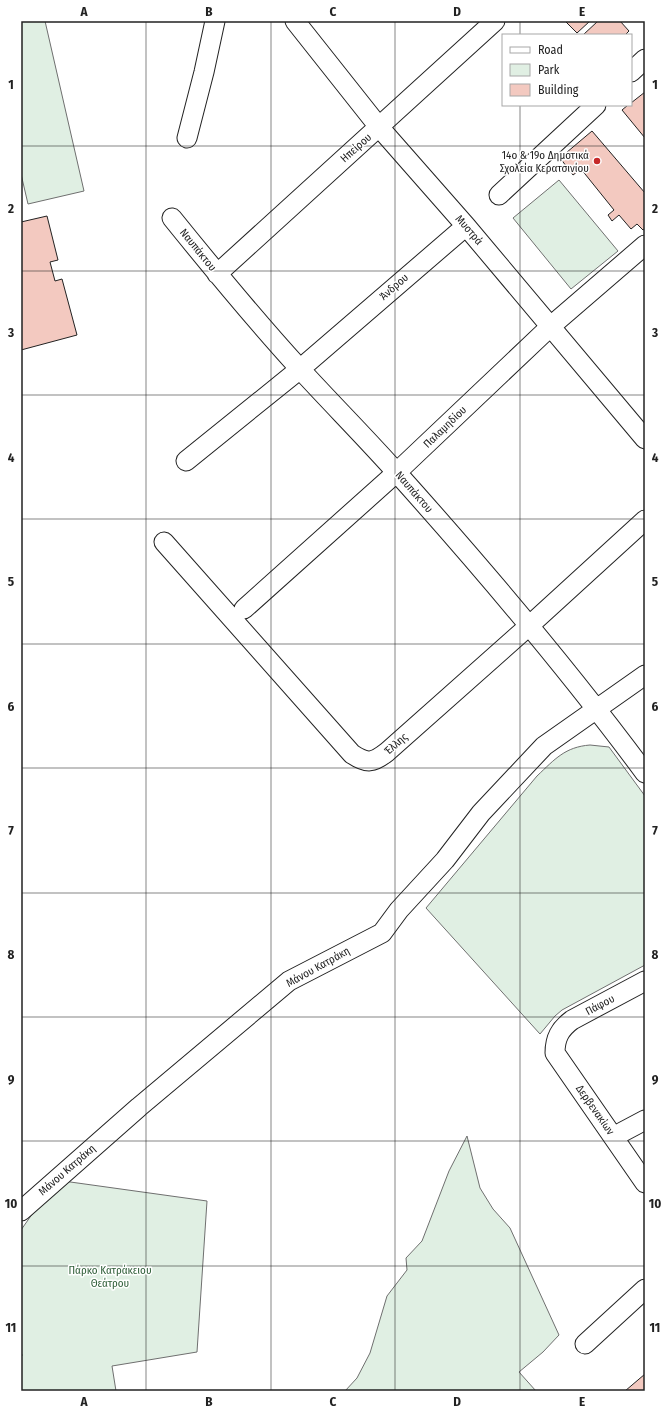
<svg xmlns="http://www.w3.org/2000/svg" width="666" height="1412" viewBox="0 0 666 1412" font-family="'Fira Sans Condensed',sans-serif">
	<rect width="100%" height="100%" fill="#fff"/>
	<path fill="#e0efe3" stroke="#6f6f6f" d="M21 21H45L84 191 28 204 21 174Z
		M559 180 618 251 571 289 513 218Z
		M590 745 609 747 645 796V965L562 1010 555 1016 540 1034 426 908 537 776C555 759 565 747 590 745Z
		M467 1136 480 1188 493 1209 510 1228 559 1335 543 1352 519 1372 536 1391H345L357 1378 370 1353 387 1296 407 1270 406 1258 422 1241 449 1171Z
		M56 1180 207 1201 197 1352 112 1366 116 1391H21V1230Z"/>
	<path fill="#f3c9c0" stroke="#222" d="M565 21H590L577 33Z
		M598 21H620L629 31 625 35H583Z
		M645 92V138L622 110 628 105H631V103Z
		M592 131 645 193V229L643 230 637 224 631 229 619 215 612 221 608 215 614 210 581 169 573 175 560 158Z
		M47 216 58 260 50 262 55 281 62 279 77 335 21 350V222Z
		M645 1374V1391H625Z"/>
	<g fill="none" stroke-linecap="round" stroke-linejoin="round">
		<defs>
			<path id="minor" d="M295 21 379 127 466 226 645 439
				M631 72 645 59
				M187 138 204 72 215 21
				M499 195 596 105
				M172 218C214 270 256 321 300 369 332 404 366 438 398 474 484 570 568 669 645 773
				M217 274 495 21
				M186 461 300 369 466 226
				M164 542 352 754C367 764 373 763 387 752L530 625 645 520
				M244 609 397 472 551 326 645 245
				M645 981 572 1020C560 1029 555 1038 555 1053L645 1183
				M613 1137 645 1120
				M21 1211 139 1107 289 981 382 933 399 910 445 860 481 813 544 746 645 675
				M585 1344 645 1289"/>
		</defs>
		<use href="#minor" stroke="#222" stroke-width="21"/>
		<path stroke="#646464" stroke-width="2.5" stroke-dasharray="3 2" stroke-linecap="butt" d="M21 1355 22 1356"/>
		<use href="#minor" stroke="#fff" stroke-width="19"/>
	</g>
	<path fill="none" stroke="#222" stroke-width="1" stroke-opacity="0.55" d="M146 21V1391M271 21V1391M395 21V1391M520 21V35M520 105V1391M21 146H645M21 271H645M21 395H645M21 519H645M21 644H645M21 768H645M21 893H645M21 1017H645M21 1141H645M21 1266H645"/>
	<circle fill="#c62828" stroke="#fff" stroke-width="1.5" cx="597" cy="161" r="4"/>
	<g text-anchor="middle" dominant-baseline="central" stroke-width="3" stroke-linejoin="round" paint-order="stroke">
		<g font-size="11" fill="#222" stroke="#fff">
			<text transform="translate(356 148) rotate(-42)">Ηπείρου</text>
			<text transform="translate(469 230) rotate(49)">Μυστρά</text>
			<text transform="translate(198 250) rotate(51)">Ναυπάκτου</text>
			<text transform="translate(394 287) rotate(-41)">Άνδρου</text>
			<text transform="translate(445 427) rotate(-44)">Παλαμηδίου</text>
			<text transform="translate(414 492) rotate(49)">Ναυπάκτου</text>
			<text transform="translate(396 744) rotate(-41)">Έλλης</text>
			<text transform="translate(318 967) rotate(-29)">Μάνου Κατράκη</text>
			<text transform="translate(600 1005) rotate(-28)">Πάφου</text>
			<text transform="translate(595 1110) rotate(55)">Δερβενακίων</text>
			<text transform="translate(67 1170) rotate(-41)">Μάνου Κατράκη</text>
		</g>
		<g font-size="11" fill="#222" stroke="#fff" text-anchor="end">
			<text x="589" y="155">14ο &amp; 19ο Δημοτικά<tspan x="589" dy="13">Σχολεία Κερατσινίου</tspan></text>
		</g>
		<g font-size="11" fill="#2f5e38" stroke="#fff">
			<text x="110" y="1270">Πάρκο Κατράκειου<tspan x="110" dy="13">Θεάτρου</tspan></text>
		</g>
	</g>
	<rect width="666" height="1412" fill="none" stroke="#ffffff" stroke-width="44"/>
	<rect x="502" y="34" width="130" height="72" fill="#ffffff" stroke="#a7a7a7"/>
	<rect x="510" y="47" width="20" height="6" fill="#ffffff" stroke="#a7a7a7"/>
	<text x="538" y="54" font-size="12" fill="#222222">Road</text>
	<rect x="510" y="64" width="20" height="12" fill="#e0efe3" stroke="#a7a7a7"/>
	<text x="538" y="74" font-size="12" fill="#222222">Park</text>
	<rect x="510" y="84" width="20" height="12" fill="#f3c9c0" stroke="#a7a7a7"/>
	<text x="538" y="94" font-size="12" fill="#222222">Building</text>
	<rect x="22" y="22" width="622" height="1368" fill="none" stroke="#222" stroke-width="1.5"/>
	<g font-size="13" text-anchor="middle" font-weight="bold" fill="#222">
		<text x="84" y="16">A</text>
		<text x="209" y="16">B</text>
		<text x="333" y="16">C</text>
		<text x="457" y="16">D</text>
		<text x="582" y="16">E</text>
		<text x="11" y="89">1</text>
		<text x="655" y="89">1</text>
		<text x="11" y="213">2</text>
		<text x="655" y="213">2</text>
		<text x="11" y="337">3</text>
		<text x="655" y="337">3</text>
		<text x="11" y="462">4</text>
		<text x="655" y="462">4</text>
		<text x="11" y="586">5</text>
		<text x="655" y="586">5</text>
		<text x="11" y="711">6</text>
		<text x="655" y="711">6</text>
		<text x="11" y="835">7</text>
		<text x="655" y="835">7</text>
		<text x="11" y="959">8</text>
		<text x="655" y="959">8</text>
		<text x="11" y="1084">9</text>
		<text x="655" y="1084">9</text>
		<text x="11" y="1208">10</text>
		<text x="655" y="1208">10</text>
		<text x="11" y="1332">11</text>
		<text x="655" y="1332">11</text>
		<text x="84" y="1406">A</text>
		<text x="209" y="1406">B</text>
		<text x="333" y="1406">C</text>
		<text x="457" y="1406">D</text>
		<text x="582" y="1406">E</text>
	</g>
</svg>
